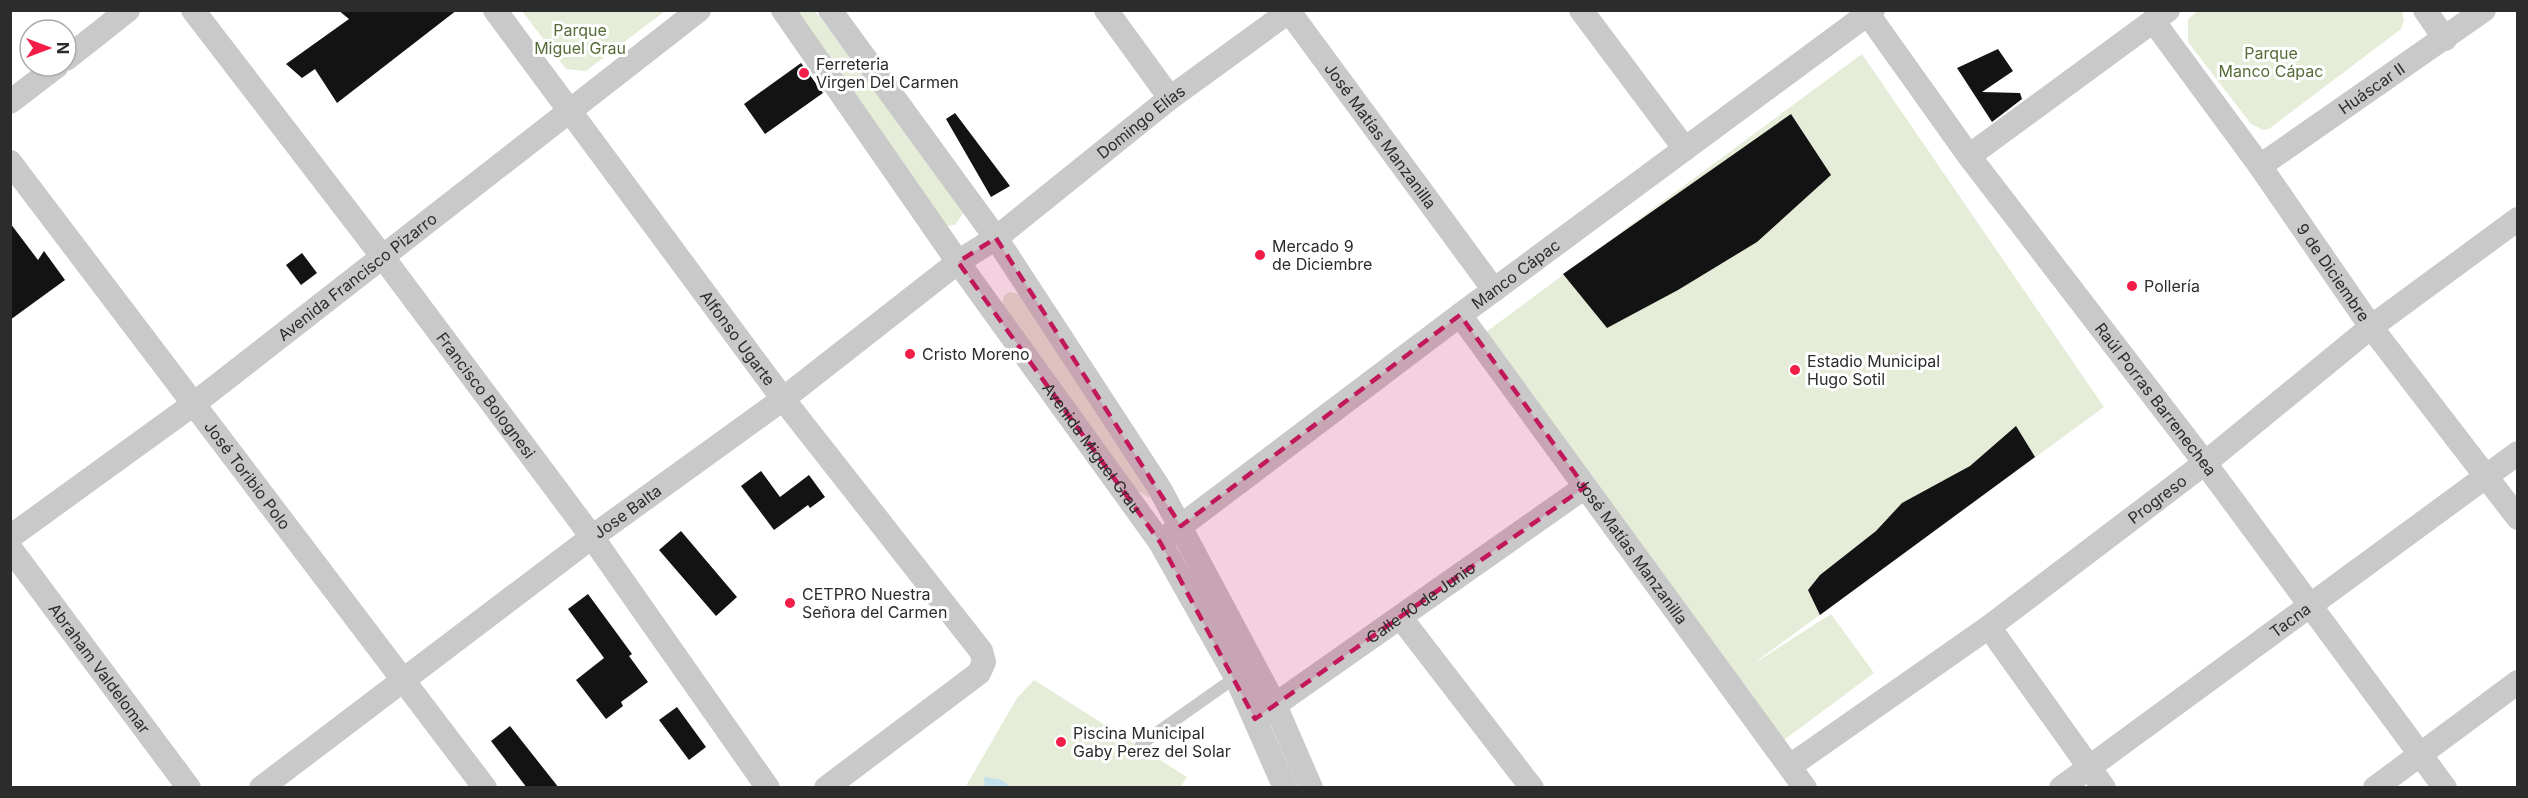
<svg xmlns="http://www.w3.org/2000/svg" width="2528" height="798" viewBox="0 0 2528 798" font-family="Inter,sans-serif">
	<rect width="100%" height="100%" fill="#fff"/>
	<path fill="#e5ecd8" d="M2199 10H2402L2404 20 2401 29 2269 129 2263 130 2251 124 2188 42V19Z
		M522 11H665L586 71 566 69Z
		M793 11H815L963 203 964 212 955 225 947 226Z
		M1862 54 2104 407 1750 666 1831 614 1874 673 1784 740 1486 332Z
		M1010 292 1023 295 1148 485 1150 498 1136 490 1002 305 1004 296Z
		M1034 680 1187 777 1180 788H965L1017 698Z"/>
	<path fill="#c2e2ed" d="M984 777 1002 780 1011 787H985Z"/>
	<path fill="#131313" d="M338 10H457L337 103 315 69 302 78 286 64 349 19Z
		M1998 49 2013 71 1982 92 2020 93 2022 99 1992 122 1957 68Z
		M801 63 823 93 765 134 744 104Z
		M955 113 1010 186 991 197 946 119Z
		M1791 114 1831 175 1757 242 1678 290 1607 328 1563 274Z
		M10 223 38 260 44 251 65 280 10 320Z
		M302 253 317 273 301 285 286 265Z
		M2016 426 2035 457 1820 615 1808 590 1820 575 1876 531 1902 503 1970 466Z
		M761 471 780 497 809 475 825 497 810 508 808 505 774 530 741 486Z
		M681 531 737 597 716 616 659 550Z
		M588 594 632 654 629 656 648 682 621 702 623 706 606 719 576 680 604 658 568 609Z
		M677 707 706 747 689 760 659 720Z
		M510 726 559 788H527L491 741Z"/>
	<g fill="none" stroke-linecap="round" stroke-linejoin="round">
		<path stroke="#c9c9c9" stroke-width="12" d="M1141 744 1236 677"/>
		<g stroke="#c9c9c9" stroke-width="24">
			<path id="s1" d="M193 10 382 256 592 537 768 788"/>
			<path id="s2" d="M495 10 783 399 981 651 984 662 979 673 826 788"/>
			<path id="s3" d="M783 10 958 262 1160 542 1236 677 1285 788"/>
			<path d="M830 10 996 238 1160 489 1275 705 1311 788"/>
			<path d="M1106 10 1170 98"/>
			<path id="s4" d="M1288 10 1494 290"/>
			<path d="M1581 10 1685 149"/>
			<path id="s5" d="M1865 10 1969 156 2205 463 2445 788"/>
			<path d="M2425 10 2445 39"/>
			<path id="s6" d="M2154 22 2260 166 2371 327 2518 518"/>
			<path d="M66 59 128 10"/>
			<path d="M10 102 57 66"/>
			<path d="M1969 156 2168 10"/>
			<path id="s7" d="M10 162 485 788"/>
			<path id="s8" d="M2260 166 2484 10"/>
			<path id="s9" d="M1460 315 1805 788"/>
			<path id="s10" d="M1169 535 1460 315 1873 10"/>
			<path id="s11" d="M10 537 195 403 699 10"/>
			<path id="s12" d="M10 548 189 788"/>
			<path d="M1401 618 1532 788"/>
			<path d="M1989 627 2104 788"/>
			<path id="s13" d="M1262 714 1585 487"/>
			<path id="s14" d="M1790 766 1989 627 2205 463 2371 327 2518 219"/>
			<path id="s15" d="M261 788 592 537 783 399 958 262 996 238 1170 98 1291 10"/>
			<path id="s16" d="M2061 788 2518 453"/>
			<path d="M2375 788 2518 682"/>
		</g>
	</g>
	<path fill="#c2185b" fill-opacity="0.2" stroke="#c2185b" stroke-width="4.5" stroke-dasharray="12 8" stroke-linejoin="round" d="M996 238 1181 526 1460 315 1585 487 1255 719 1160 542 958 262Z"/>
	<g fill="#f31e48" stroke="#fff" stroke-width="2">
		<circle cx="804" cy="73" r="6"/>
		<circle cx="1260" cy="255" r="6"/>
		<circle cx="2132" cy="286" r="6"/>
		<circle cx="910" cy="354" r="6"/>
		<circle cx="1795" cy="370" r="6"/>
		<circle cx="790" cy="603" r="6"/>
		<circle cx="1061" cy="742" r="6"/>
	</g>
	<g text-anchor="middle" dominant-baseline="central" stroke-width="6" stroke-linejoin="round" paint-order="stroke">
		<g font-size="16" fill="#556b37" stroke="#fff">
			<text x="580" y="30">Parque<tspan x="580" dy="18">Miguel Grau</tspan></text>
			<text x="2271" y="53">Parque<tspan x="2271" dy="18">Manco Cápac</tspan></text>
		</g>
		<g font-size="16" fill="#2c2c2c" stroke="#fff" text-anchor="start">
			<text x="816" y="64">Ferreteria<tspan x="816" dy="18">Virgen Del Carmen</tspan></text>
			<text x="1272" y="246">Mercado 9<tspan x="1272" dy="18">de Diciembre</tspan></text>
			<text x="2144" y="286">Pollería</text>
			<text x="922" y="354">Cristo Moreno</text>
			<text x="1807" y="361">Estadio Municipal<tspan x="1807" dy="18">Hugo Sotil</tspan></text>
			<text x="802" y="594">CETPRO Nuestra<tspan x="802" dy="18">Señora del Carmen</tspan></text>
			<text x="1073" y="733">Piscina Municipal<tspan x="1073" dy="18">Gaby Perez del Solar</tspan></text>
		</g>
		<g font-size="16" fill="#2c2c2c" stroke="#fff">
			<text stroke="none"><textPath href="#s8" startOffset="136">Huáscar II</textPath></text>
			<text stroke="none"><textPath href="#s15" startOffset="1104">Domingo Elías</textPath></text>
			<text stroke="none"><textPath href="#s4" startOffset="156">José Matías Manzanilla</textPath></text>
			<text stroke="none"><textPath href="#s6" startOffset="308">9 de Diciembre</textPath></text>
			<text stroke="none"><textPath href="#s10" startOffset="434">Manco Cápac</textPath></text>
			<text stroke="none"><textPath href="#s11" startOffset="434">Avenida Francisco Pizarro</textPath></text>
			<text stroke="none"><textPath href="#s2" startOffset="408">Alfonso Ugarte</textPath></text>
			<text stroke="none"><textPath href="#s1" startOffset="484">Francisco Bolognesi</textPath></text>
			<text stroke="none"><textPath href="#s5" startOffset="486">Raúl Porras Barrenechea</textPath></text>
			<text stroke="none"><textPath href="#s3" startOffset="536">Avenida Miguel Grau</textPath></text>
			<text stroke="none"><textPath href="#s7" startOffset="393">José Toribio Polo</textPath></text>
			<text stroke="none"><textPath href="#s14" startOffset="454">Progreso</textPath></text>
			<text stroke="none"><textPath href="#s15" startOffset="459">Jose Balta</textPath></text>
			<text stroke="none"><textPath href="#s9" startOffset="292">José Matías Manzanilla</textPath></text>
			<text stroke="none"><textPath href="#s13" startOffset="194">Calle 10 de Junio</textPath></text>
			<text stroke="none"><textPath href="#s16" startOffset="284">Tacna</textPath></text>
			<text stroke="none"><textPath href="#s12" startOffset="150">Abraham Valdelomar</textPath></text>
		</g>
	</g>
	<rect width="2528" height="798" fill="none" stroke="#2c2c2c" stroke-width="24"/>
	<g transform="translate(48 48) rotate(90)"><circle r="28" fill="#ffffff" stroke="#ababab" stroke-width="1.5"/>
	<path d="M0-4.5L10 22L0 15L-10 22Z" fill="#f31e48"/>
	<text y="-9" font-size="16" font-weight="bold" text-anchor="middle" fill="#2c2c2c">N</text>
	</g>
</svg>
